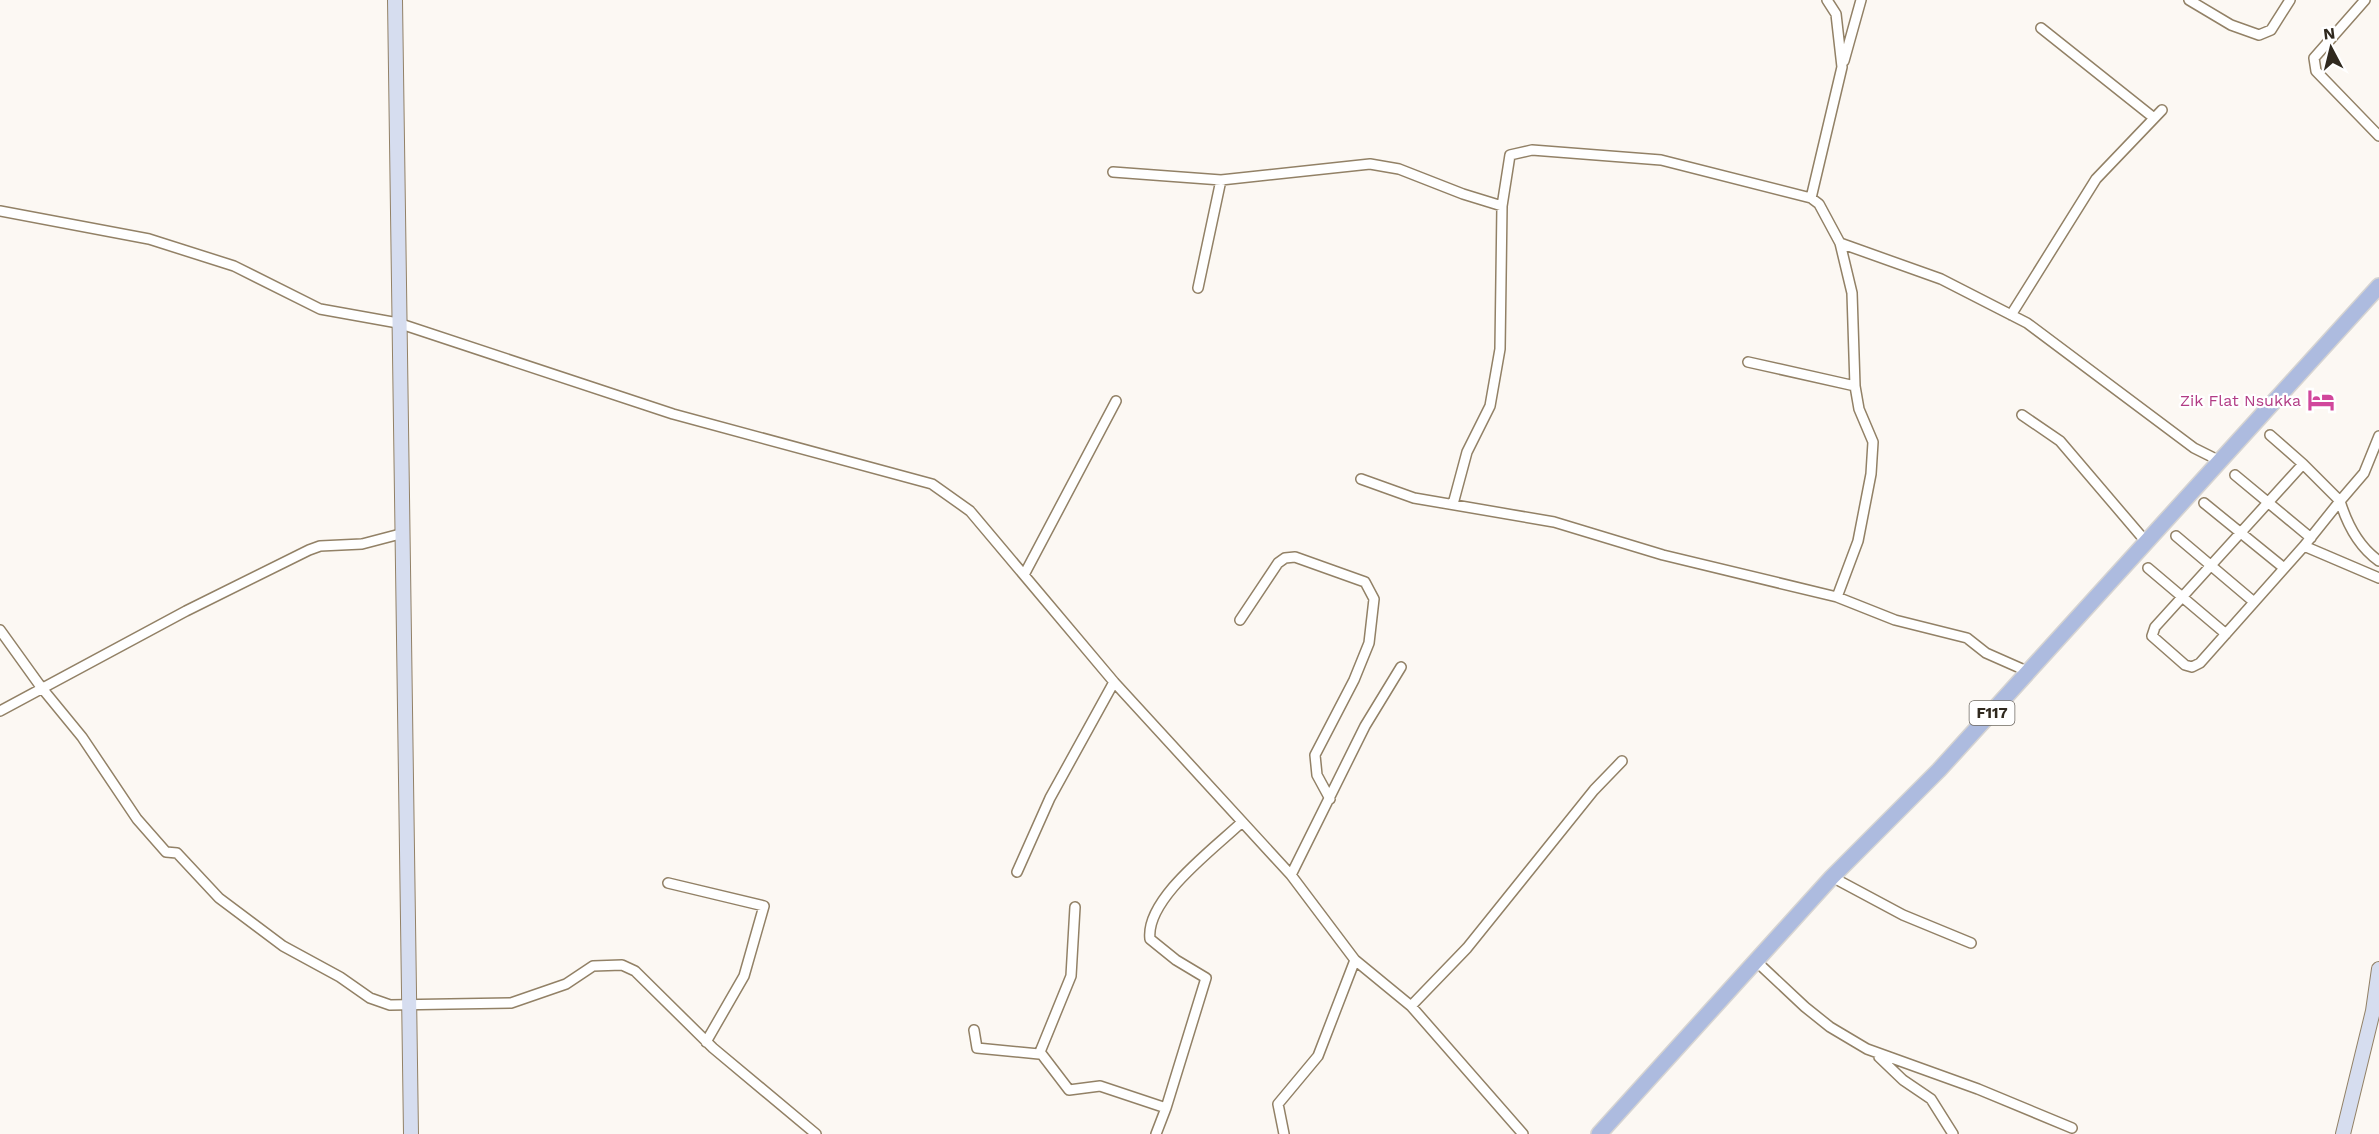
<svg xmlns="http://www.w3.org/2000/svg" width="2379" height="1134" viewBox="0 0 2379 1134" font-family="'Work Sans',sans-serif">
	<rect width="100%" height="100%" fill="#fcf8f3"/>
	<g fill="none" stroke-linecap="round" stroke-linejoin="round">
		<defs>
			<path id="street" d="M2189 0 2231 25 2259 35 2271 30 2290 0
				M2365 0 2314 58 2316 71 2379 136
				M2041 28 2154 118
				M1844 61 1861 0
				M1113 172 1221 180 1370 164 1399 169 1463 194 1502 206
				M1811 198 1842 67 1836 14 1827 0
				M0 211 149 239 234 266 320 309 398 323 673 414 932 484 970 511 1114 682 1291 875 1355 960 1411 1006 1523 1134
				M1198 288 1221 180
				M2011 315 2096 179 2162 110
				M1748 362 1855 386
				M2022 415 2060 441 2147 543
				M2270 435 2303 464
				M2379 436 2364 473 2340 501C2347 524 2359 547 2379 561
				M2303 464 2340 501 2304 546 2200 663 2192 667 2185 665 2152 636 2155 627Z
				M2235 475 2311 538
				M1361 479 1414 498 1554 522 1663 555 1837 597 1895 620 1967 638 1986 653 2029 672
				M2204 503 2284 568
				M1453 504 1467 452 1490 406 1500 349 1502 206 1510 155 1532 150 1661 160 1811 198 1819 204 1840 243
				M2176 536 2254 602
				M2304 546 2379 578
				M2148 568 2226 634
				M1024 575 1116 401
				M1837 597 1858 541 1871 474 1873 442 1859 409 1855 386 1852 293 1840 243 1941 279 2027 323 2194 448 2222 462
				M1240 620 1278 563 1285 558 1295 557 1365 582 1374 599 1369 643 1354 680 1315 755 1317 775 1330 799
				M0 630 41 687 82 737 137 819 166 852 177 853 219 898 283 946 340 977 370 998 390 1005 511 1003 566 984 593 966 622 965 635 971 713 1048 816 1134
				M0 711 186 611 309 550 320 546 362 544 404 533
				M1017 872 1050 798 1114 682
				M1291 875 1365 726 1401 667
				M1832 877 1903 915 1971 943
				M668 883 764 906 744 976 706 1042
				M1757 962 1805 1007 1830 1027 1867 1049 1978 1089 2072 1128
				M1411 1006 1467 948 1594 790 1622 761
				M974 1030 977 1048 1039 1054 1040 1052
				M1040 1052 1069 1090 1100 1086 1166 1108 1206 978 1176 960 1150 939C1145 899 1215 848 1242 822
				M1040 1052 1071 976 1075 907
				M1879 1057 1903 1080 1931 1099 1953 1134
				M1156 1134 1166 1108
				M1284 1134 1278 1104 1318 1056 1355 960"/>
			<path id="secondary" d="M395 0 411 1134
				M2343 1134 2373 1011 2379 969"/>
			<path id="primary" d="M1599 1134 1832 877 1939 770 2379 286"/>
		</defs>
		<use href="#street" stroke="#928166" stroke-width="12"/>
		<use href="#secondary" stroke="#928166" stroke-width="16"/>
		<use href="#primary" stroke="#d6d4d2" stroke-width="18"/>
		<use href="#street" stroke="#fff" stroke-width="9"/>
		<use href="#secondary" stroke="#d6ddef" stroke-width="14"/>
		<use href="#primary" stroke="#adbbdf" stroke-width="15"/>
	</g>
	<defs>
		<symbol id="hotel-bare" viewBox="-9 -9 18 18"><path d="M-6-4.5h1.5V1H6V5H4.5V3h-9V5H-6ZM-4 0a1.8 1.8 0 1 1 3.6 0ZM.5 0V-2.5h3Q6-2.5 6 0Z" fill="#d1479c" stroke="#fff" stroke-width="2.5" paint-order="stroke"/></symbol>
	</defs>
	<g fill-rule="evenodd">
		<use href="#hotel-bare" x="2302" y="381" width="38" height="38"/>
	</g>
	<g text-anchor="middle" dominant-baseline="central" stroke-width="4.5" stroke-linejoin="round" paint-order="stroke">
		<rect fill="#fff" stroke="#6e6962" stroke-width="1.5" x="1969.5" y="701" width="45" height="24" rx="4.5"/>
		<g font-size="15" font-weight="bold" fill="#30291e">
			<text x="1992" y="713">F117</text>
		</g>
		<g font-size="16" fill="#b23c85" stroke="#fff" text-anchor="end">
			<text x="2301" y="400">Zik Flat Nsukka</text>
		</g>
	</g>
	<g transform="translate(2331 48) rotate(353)" stroke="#ffffff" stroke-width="4.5" paint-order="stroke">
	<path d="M0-4.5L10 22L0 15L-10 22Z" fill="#30291e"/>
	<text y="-9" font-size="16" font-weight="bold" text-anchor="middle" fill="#30291e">N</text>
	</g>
</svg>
